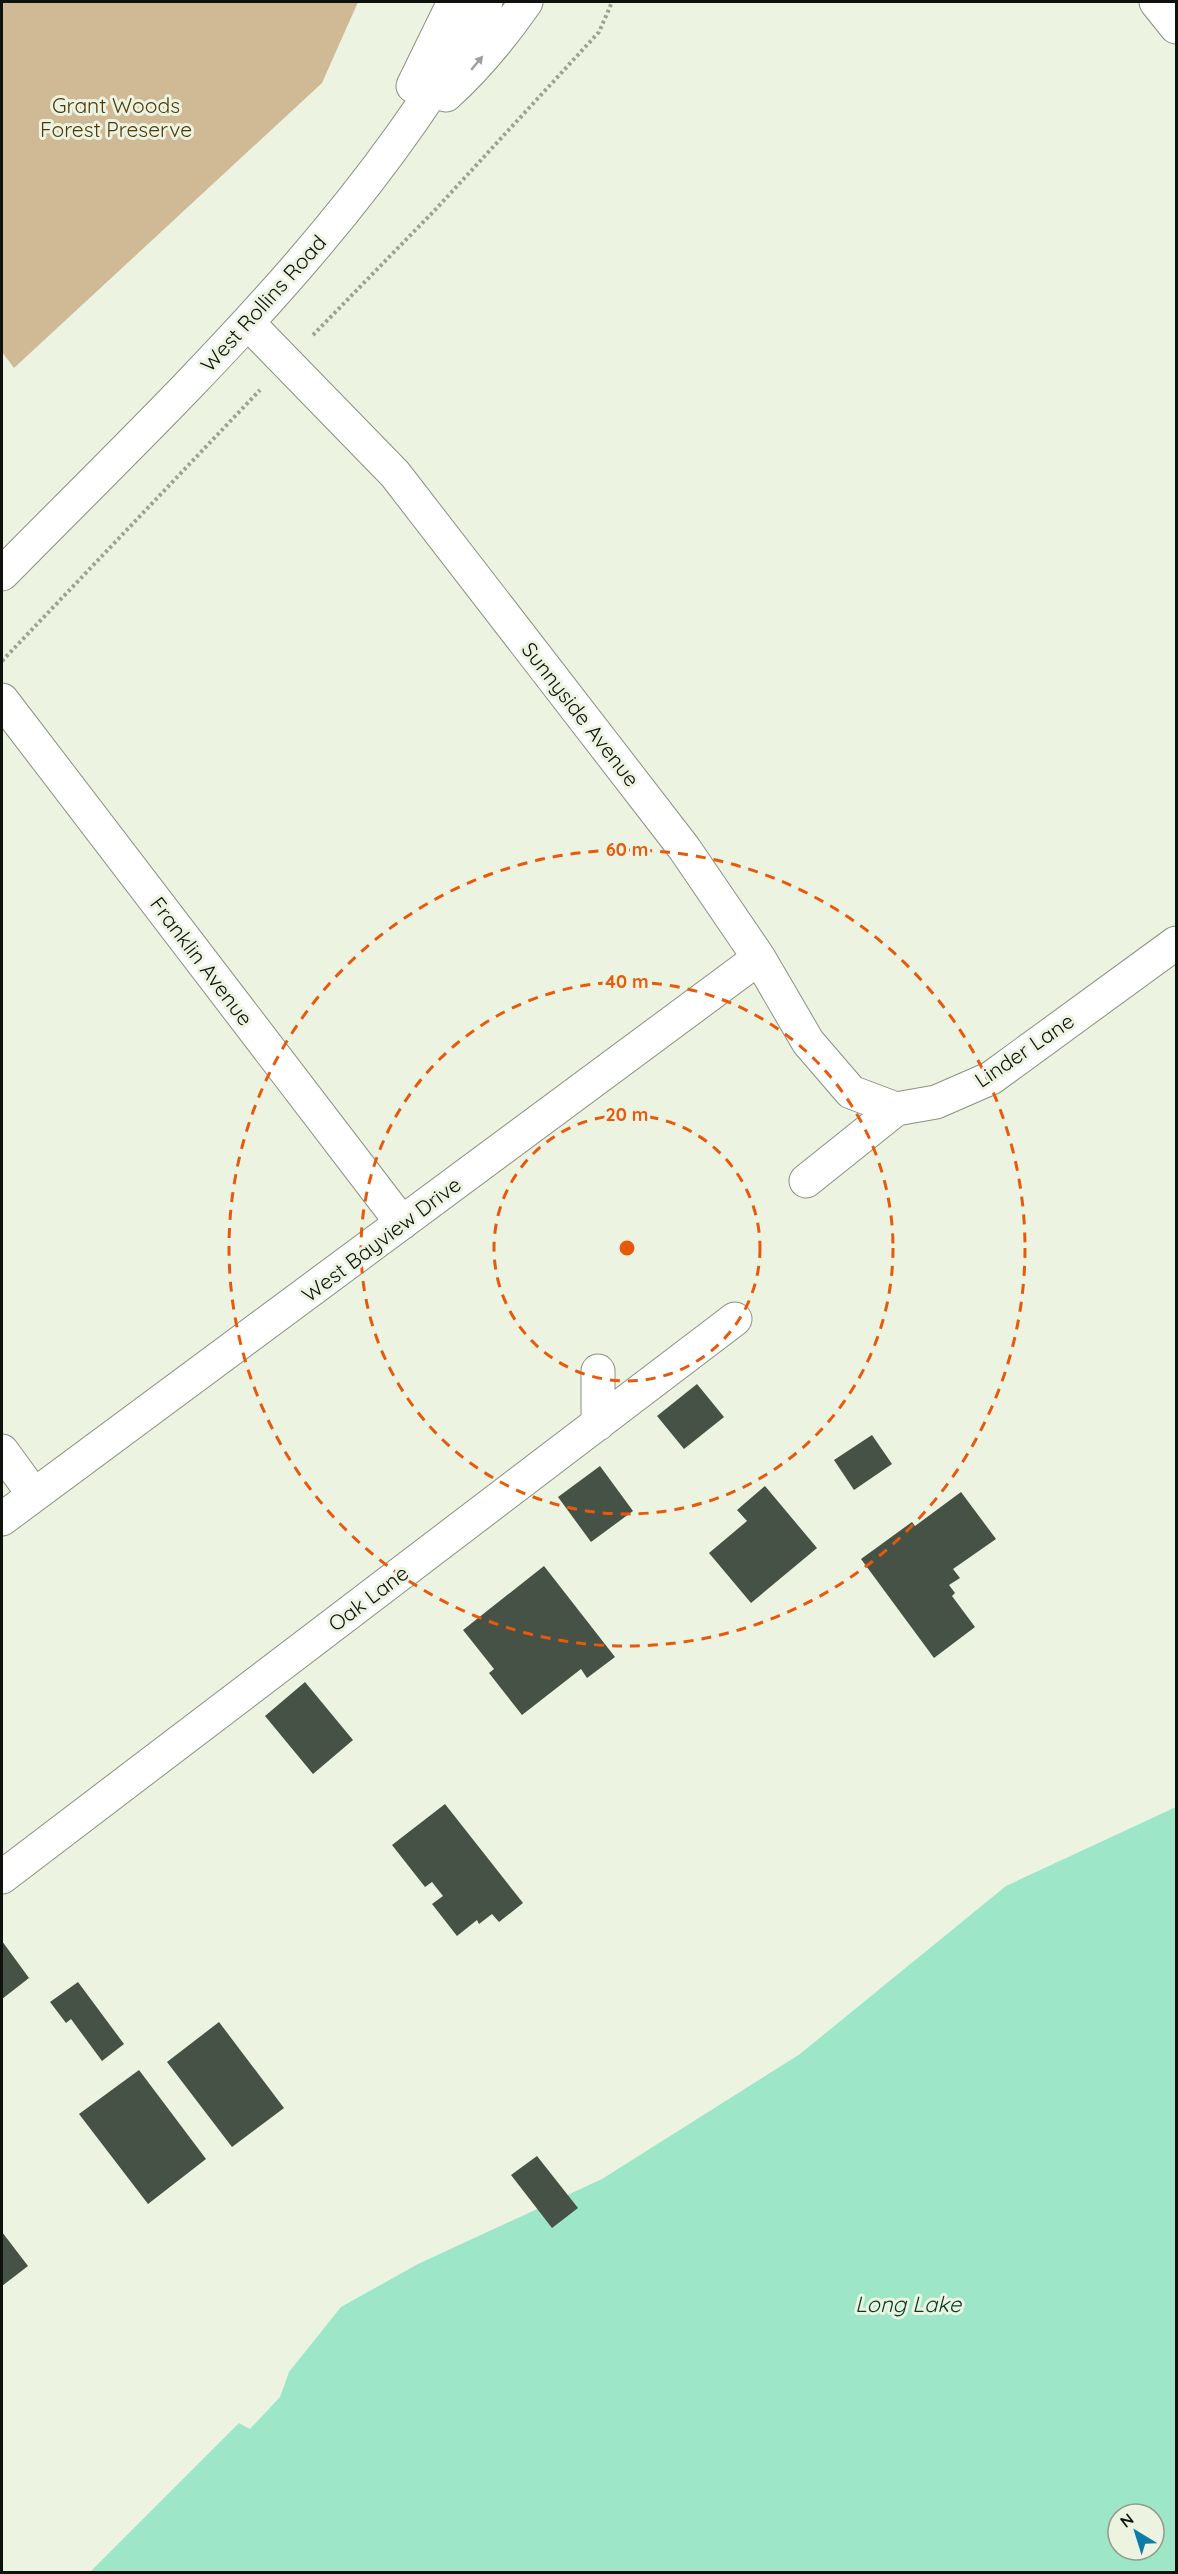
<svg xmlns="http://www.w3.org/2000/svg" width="1178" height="2574" viewBox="0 0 1178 2574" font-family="Quicksand,sans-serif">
	<rect width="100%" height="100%" fill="#ecf4e1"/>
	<path fill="#cfba95" d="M2 2H358L322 83 14 368 2 352Z"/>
	<path fill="#9ee6c8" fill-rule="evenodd" d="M1176 1807V2572H90L239 2423 250 2429 280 2397 289 2372 341 2307 418 2264 602 2179 800 2054 1006 1886ZM1118 2514H1154V2550H1118Z"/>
	<path fill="#465246" d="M697 1384 724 1417 684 1449 657 1416Z
		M872 1435 892 1464 854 1490 834 1460Z
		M600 1466 633 1511 591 1542 558 1497Z
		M765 1486 817 1548 751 1603 709 1553 747 1521 737 1510Z
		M961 1492 996 1539 953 1569 960 1578 949 1585 955 1593 952 1596 975 1627 934 1658 861 1559 912 1522 915 1526Z
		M544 1566 615 1657 587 1678 581 1669 522 1715 489 1673 494 1669 463 1630Z
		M305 1682 353 1740 313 1774 265 1716Z
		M445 1804 523 1903 499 1922 492 1914 479 1924 477 1920 457 1936 432 1904 443 1896 432 1882 425 1887 392 1845Z
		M2 1941 29 1978 2 1999Z
		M78 1982 124 2044 102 2061 71 2019 66 2023 50 2002Z
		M219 2022 284 2108 232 2147 167 2062Z
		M139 2070 206 2159 148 2204 79 2114Z
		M537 2156 578 2208 552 2228 511 2175Z
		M2 2232 28 2266 2 2286Z"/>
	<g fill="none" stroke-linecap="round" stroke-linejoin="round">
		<defs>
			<path id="minor" d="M1156 2 1176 27
				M413 86 454 2
				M446 95C476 68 503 35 526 2
				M248 323 395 474 684 848 759 958 808 1042 851 1092 896 1109
				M2 574C177 396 365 223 486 2
				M2 700 402 1223
				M806 1181 896 1109 936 1102 991 1078 1176 943
				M598 1371V1424
				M2 1451 34 1495
				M2 1519 759 958
				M2 1877 735 1319"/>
		</defs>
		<use href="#minor" stroke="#8b9181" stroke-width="35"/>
		<path stroke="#9ca294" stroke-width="4" stroke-dasharray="3 3" stroke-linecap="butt" d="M313 335 435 210 599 32 612 2
			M2 661 260 390"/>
		<use href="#minor" stroke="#fff" stroke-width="33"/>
	</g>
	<defs><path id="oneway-solid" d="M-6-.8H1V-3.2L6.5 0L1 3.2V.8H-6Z" transform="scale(1.5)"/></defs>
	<use fill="#9fa09e" href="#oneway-solid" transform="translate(477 63) rotate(-50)"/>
	<g fill="none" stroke="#e8590c" stroke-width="3" stroke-dasharray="10 8">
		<circle cx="627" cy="1248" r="133"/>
		<circle cx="627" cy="1248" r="266"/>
		<circle cx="627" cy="1248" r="398"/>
	</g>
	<g text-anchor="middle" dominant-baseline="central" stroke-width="6" stroke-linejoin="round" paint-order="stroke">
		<g font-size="21" fill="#4f3909" stroke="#ecf4e1">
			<text x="116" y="105">Grant Woods<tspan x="116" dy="24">Forest Preserve</tspan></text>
		</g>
		<g font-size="21" fill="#0f120c" stroke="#ecf4e1">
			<text transform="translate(263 303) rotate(-48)">West Rollins Road</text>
			<text transform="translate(581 714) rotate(52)">Sunnyside Avenue</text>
			<text transform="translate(202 961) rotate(53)">Franklin Avenue</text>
			<text transform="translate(1024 1050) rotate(-34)">Linder Lane</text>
			<text transform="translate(381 1239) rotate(-37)">West Bayview Drive</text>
			<text transform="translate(368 1598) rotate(-37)">Oak Lane</text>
		</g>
		<g font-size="22" font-style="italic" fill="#003e2c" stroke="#ecf4e1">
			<text x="908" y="2304">Long Lake</text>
		</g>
	</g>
	<circle cx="627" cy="1248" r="9" fill="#e8590c" stroke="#ecf4e1" stroke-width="3"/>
	<g font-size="18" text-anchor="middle" font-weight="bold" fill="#e8590c" stroke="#ecf4e1" stroke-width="6" stroke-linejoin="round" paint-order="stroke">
		<text x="627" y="856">60 m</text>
		<text x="627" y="988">40 m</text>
		<text x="627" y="1121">20 m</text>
	</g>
	<rect width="1178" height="2574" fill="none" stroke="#0f120c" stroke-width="6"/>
	<g transform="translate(1136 2532) rotate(322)"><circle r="28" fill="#ecf4e1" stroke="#949a8c" stroke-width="1.5"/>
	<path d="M0-4.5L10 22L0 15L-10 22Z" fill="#0e7da6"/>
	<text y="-9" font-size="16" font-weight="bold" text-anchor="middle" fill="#0f120c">N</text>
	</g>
</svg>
